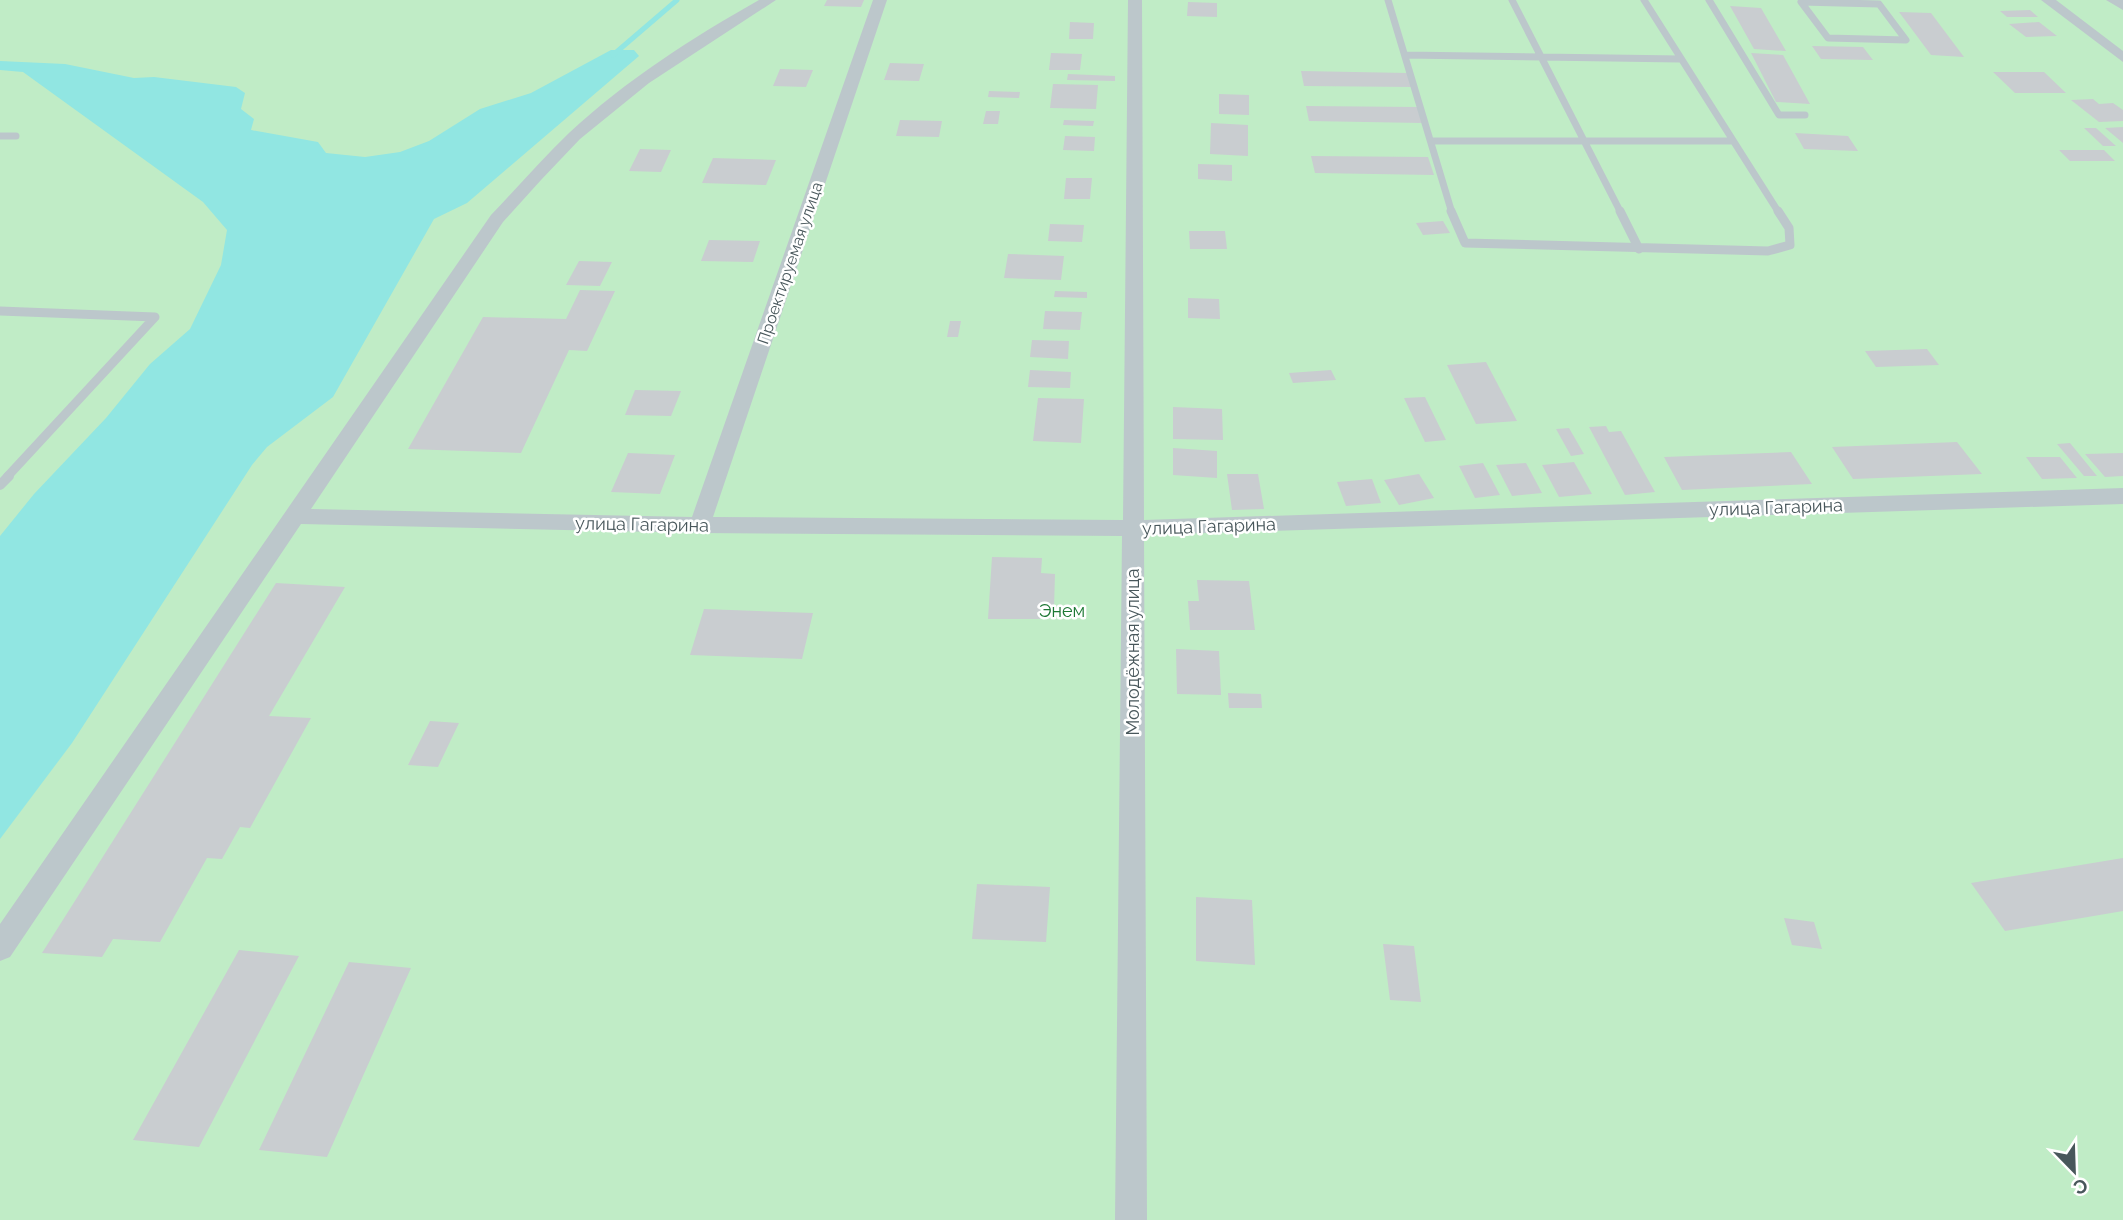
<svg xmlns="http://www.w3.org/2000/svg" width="2123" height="1220" viewBox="0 0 2123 1220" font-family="Raleway,sans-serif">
	<rect width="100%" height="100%" fill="#f1eff0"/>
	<path fill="#c0ecc6" d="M0 0H2123V1220H0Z"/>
	<path fill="#91e6e2" d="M611 50H634L639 56 467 203 434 219 333 397 267 447 252 465 72 743 0 839V536L34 494 106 418 150 364 190 329 221 265 227 230 203 202 23 72 0 70V61L65 64 134 78 154 77 236 87 245 93 241 109 254 119 251 130 318 142 326 153 365 157 400 152 429 141 480 109 531 93Z"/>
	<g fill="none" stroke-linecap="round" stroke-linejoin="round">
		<path stroke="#91e6e2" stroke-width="5" d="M613 55 677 0"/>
	</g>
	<path fill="#c9cdd0" d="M827 0H864L861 7 824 6Z
		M1188 2 1217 3V17L1187 16Z
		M1730 6 1761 8 1786 51 1754 49Z
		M2030 10 2038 17H2007L2000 11Z
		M1899 12 1931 13 1964 57 1931 55Z
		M1070 22 1094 23 1093 39H1069Z
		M2039 22 2057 36 2026 37 2009 24Z
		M1812 46 1863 47 1873 60 1821 59Z
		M1051 53 1082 54 1080 70H1049Z
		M1751 53 1783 55 1810 104 1776 102Z
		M890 63 924 64 919 81 884 80Z
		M780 69 813 70 806 87 773 86Z
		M1301 71 1408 73 1413 87 1304 86Z
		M1993 72H2044L2066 93H2015Z
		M1068 74 1115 76V81L1067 80Z
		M1053 84 1098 85 1096 109 1050 108Z
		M989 91 1020 92 1019 98 988 97Z
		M1219 94 1249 95V115L1219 114Z
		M2093 99 2099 104 2113 103 2123 110V121L2099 122 2071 100Z
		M1306 106 1417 107 1422 123 1309 121Z
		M986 111H1000L998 124H983Z
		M900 120 942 121 939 137 896 136Z
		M1064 120 1094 121 1093 126 1063 125Z
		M1211 123 1248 125V156L1210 154Z
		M2123 127V143L2105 128Z
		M2084 128H2096L2116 146H2103Z
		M1795 133 1848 136 1858 151 1804 149Z
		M1065 136 1095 137 1094 151 1063 150Z
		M640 149 671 150 661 172 629 171Z
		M2059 150H2104L2115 161H2070Z
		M1311 156 1428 157 1434 175 1315 173Z
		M713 158 776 160 766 185 702 183Z
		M1198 164 1232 165V181L1198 179Z
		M1066 178H1092L1090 199H1064Z
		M1443 221 1450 233 1423 235 1416 223Z
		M1050 224 1084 225 1082 242 1048 241Z
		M1189 231H1225L1227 249H1190Z
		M709 240 760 241 753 262 701 261Z
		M1008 254 1064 256 1061 280 1004 278Z
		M579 261 612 262 600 286 566 285Z
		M580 290 615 291 587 351 569 350 521 453 408 449 483 317 566 319Z
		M1055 291 1087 292V298L1054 297Z
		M1188 298 1219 299 1220 319 1188 318Z
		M1045 311 1082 312 1080 330 1043 329Z
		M950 321H961L958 337H947Z
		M1032 340 1069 341 1068 359 1030 357Z
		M1927 349 1939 365 1876 367 1865 351Z
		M1486 362 1517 421 1476 424 1447 365Z
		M1030 370 1071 372 1070 388 1028 387Z
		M1331 370 1336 380 1293 383 1289 373Z
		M635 390 681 391 671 416 625 415Z
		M1425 397 1446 440 1425 442 1404 398Z
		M1038 398 1084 399 1081 443 1033 441Z
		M1173 407 1222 409 1223 440 1173 439Z
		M1606 426 1609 432 1621 431 1655 492 1625 495 1589 427Z
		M1569 428 1584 454 1571 456 1556 429Z
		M1957 442 1982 474 1853 479 1832 447Z
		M2070 443 2097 476H2084L2057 444Z
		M1173 448 1217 451V478L1173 475Z
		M1791 452 1812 484 1682 490 1664 457Z
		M628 453 675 455 660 494 611 492Z
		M2123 453V476L2105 477 2085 454Z
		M2026 457H2060L2077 478 2042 479Z
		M1574 462 1592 494 1559 497 1542 465Z
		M1483 463 1500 495 1475 498 1459 466Z
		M1526 463 1542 493 1512 496 1496 465Z
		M1227 474H1258L1264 509 1232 510Z
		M1419 474 1434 498 1399 505 1384 480Z
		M1372 479 1381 503 1346 506 1337 482Z
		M992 557 1042 558 1041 573 1055 574 1054 608 1040 607V619H988Z
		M1197 580 1249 581 1255 630H1190L1188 601H1199Z
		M276 583 345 587 269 716 311 718 250 828 240 827 222 859 207 858 160 942 113 939 102 957 42 953Z
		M704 609 813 613 802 659 690 655Z
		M1176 649 1219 651 1221 695 1177 694Z
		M1228 693 1261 694 1262 708H1229Z
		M430 721 459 723 438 767 408 765Z
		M2123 858V911L2005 931 1971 883Z
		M977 884 1050 887 1046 942 972 939Z
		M1196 897 1252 900 1255 965 1196 961Z
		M1784 918 1814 922 1822 949 1792 945Z
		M1383 944 1414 946 1421 1002 1390 1000Z
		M239 950 299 956 199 1147 133 1140Z
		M349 962 411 968 327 1157 259 1150Z"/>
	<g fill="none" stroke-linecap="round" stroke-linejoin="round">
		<path stroke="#bcc7cb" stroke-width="7" d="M1388 0 1452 213
			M1512 0 1621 213
			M1644 0 1779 213
			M1709 0 1779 115H1805
			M1801 2 1879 4 1906 40 1828 38Z
			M1405 55 1680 59
			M0 136H16
			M1432 141H1732"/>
		<path stroke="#bcc7cb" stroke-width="9" d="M1451 211 1465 243 1768 251 1790 245 1789 228 1778 211
			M1620 211 1639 249
			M0 311 155 317
			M7 477 155 317"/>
		<path stroke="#bcc7cb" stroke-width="10" d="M0 485 9 476"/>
		<path fill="#bcc7cb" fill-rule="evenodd" d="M759 0H776L649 83 580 139 541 180 503 222 311 509 692 517 873 0H887L713 517 1123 520 1128 0H1142L1144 520 2123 488V504L1144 535 1147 1220H1115L1122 536 700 533 301 524 10 957 0 961V924L491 215C517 188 542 159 569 133 626 80 692 38 759 0Z
			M2041 0H2056L2123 51V62Z
			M2106 0H2123V10Z"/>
	</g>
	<g text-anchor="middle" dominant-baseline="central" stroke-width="5" stroke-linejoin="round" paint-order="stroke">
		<g font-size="16" fill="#48575b" stroke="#fff">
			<text transform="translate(790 263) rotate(-71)">Проектируемая улица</text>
		</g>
		<g font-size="18" fill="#48575b" stroke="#fff">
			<text transform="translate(1776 507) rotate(-2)">улица Гагарина</text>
			<text transform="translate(642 524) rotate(1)">улица Гагарина</text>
			<text transform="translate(1209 526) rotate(-2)">улица Гагарина</text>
			<text transform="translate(1132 652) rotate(-90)">Молодёжная улица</text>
		</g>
		<g font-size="18" fill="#1d7834" stroke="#fff">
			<text x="1062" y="610">Энем</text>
		</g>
	</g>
	<g transform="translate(2074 1171) rotate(157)" stroke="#ffffff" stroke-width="5" paint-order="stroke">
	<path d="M0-5L12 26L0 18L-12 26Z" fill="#48575b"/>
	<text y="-10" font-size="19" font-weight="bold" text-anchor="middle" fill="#48575b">С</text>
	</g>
</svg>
